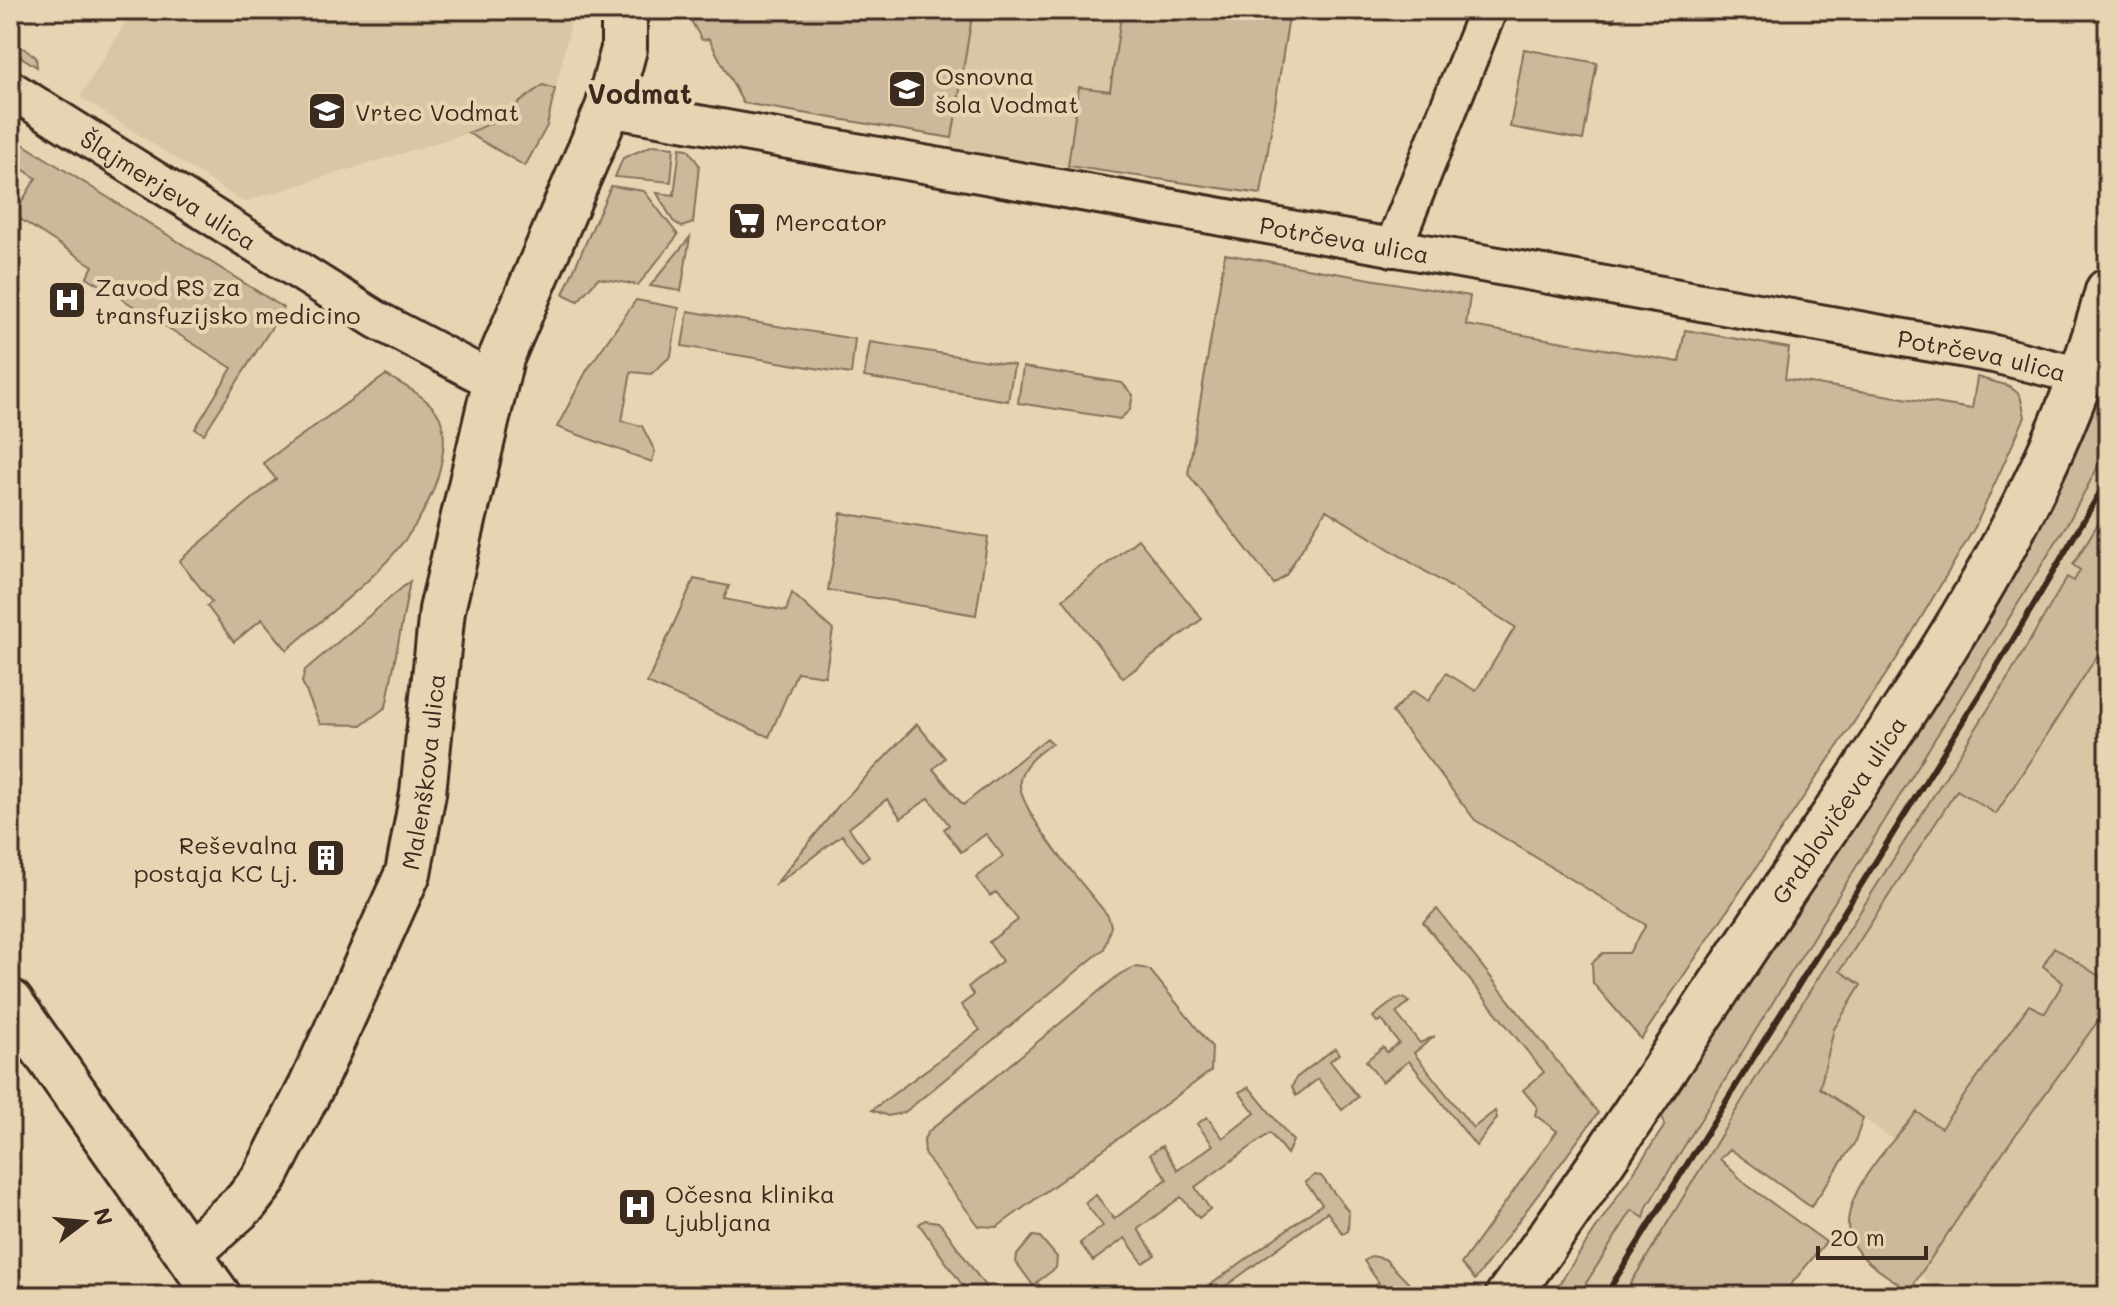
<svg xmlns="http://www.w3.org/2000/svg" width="2118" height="1306" viewBox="0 0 2118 1306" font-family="Mali,sans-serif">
	<rect width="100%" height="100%" fill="#e8d4b2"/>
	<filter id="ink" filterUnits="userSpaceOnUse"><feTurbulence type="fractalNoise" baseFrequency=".0125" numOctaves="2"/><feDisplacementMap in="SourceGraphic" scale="16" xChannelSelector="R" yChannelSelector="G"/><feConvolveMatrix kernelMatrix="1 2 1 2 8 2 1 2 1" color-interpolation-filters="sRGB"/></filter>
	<g filter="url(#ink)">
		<path fill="#d9c6a5" d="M133 10H574L547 126 525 166 468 133 243 202 80 97Z
			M720 10H1122L1110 91 1079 87 1068 166 951 149 952 137 743 103Z
			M2108 448V507L2073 564 2080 570 2074 581 2066 577 2011 673 1782 1035 1623 1296H1578L1633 1210 1644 1217Z
			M2108 639V982L2055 947 2044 968 2063 983 2045 1013 2029 1005 1940 1128 1917 1112 1895 1141 1820 1088 1835 1026 1839 971 1957 790 1996 814Z
			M2108 1007V1296H1941L1921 1275 1993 1166Z"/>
		<path fill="#ccb89a" stroke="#84715c" stroke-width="2" d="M685 10H973L952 138 743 103 709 39 702 40Z
			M1122 10H1290L1261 194 1068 166 1079 87 1110 91Z
			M1557 10H1616L1614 21Z
			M10 39 36 57 37 67 10 50Z
			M1524 49 1597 63 1583 140 1510 127Z
			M543 85 555 89 547 126 525 166 468 133C498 123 517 103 543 85Z
			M10 136 284 308 204 434 195 429 232 368 87 277 93 266 14 215 36 178 10 161Z
			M653 145 674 147 671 182 615 177 623 158Z
			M680 148 688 149 699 165 693 223 682 227 673 221 657 193 674 195Z
			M611 186 644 191 678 235 638 285 598 278 578 301 563 294Z
			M690 237 681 291 650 286Z
			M1225 254 1470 296 1466 325 1679 362 1685 330 1789 348 1785 379 1972 409 1977 377 2009 386 2020 395 2025 417 1975 527 1899 655 1641 1039 1593 983 1592 963 1603 953H1629L1646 925 1475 820 1392 712 1413 691 1428 701 1446 673 1476 691 1515 627 1326 510 1286 575 1274 584 1188 474Z
			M636 300 679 308 671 356 651 374 631 372 622 421 642 426 655 451 652 462 557 427 587 370Z
			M688 311 855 339 851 374 682 346Z
			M870 342 1014 365 1008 401 864 377Z
			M1023 367 1122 383 1133 395 1130 410 1120 419 1018 403Z
			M2108 374V448L2070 519 1647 1207 1644 1218 1632 1210 1578 1296H1556L1561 1281 1665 1125 1660 1109 2102 377Z
			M386 375C403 385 424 395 436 411 447 426 444 447 441 464 423 548 348 596 287 650L262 619 234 642 207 606 212 602 179 561 276 479 263 463Z
			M2108 507V639L1996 814 1957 790 1840 971 1861 985 1834 1029 1820 1088 1863 1118 1855 1142 1811 1207 1730 1149 1720 1159 1747 1185 1826 1242 1787 1289 1797 1296H1623L1782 1035 2011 673 2067 577 2074 581 2080 570 2073 565Z
			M841 513 988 537 976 615 828 590Z
			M1138 539 1202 619 1123 678 1063 599Z
			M694 579 729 586 724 599 786 611 792 593 833 630 825 676 797 672 769 737 647 683Z
			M410 581 386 707 362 725 320 724 302 682 305 670Z
			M917 724 945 758 933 769 963 805 1047 738 1052 743C1039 753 1023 763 1020 780 1015 809 1088 890 1108 916L1111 926 1104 949 905 1112 888 1116 872 1110 980 1030 961 1005 974 995 968 987 1002 961 989 942 1018 920 996 892 990 896 976 878 1003 856 986 834 961 852 944 829 949 825 929 798 901 818 887 799 849 828 869 856 862 861 842 835 774 886 839 805Z
			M1437 909 1598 1113 1475 1280 1461 1264 1557 1131 1535 1115 1537 1107 1523 1090 1544 1072 1423 922Z
			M2054 947 2108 982V1007L1993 1166 1909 1291C1893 1279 1872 1268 1859 1253 1821 1211 1891 1145 1917 1112L1941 1128 2029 1005 2045 1013 2063 983 2043 966Z
			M1143 968 1150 970 1212 1047 1211 1071 997 1227 979 1226 925 1155 924 1139 928 1132 1120 974 1134 967Z
			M1404 998 1409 1002 1396 1013 1420 1043 1435 1036 1414 1053 1473 1128 1495 1111 1497 1118 1476 1146 1409 1061 1382 1082 1366 1061 1383 1047 1387 1052 1399 1043 1382 1020 1377 1022 1373 1017 1396 999Z
			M1335 1048 1339 1054 1330 1061 1358 1097 1342 1110 1318 1079 1296 1096 1292 1087 1296 1078Z
			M1249 1087 1293 1141 1287 1154 1270 1133 1195 1187 1210 1209 1199 1218 1181 1197 1138 1229 1155 1255 1143 1263 1125 1238 1093 1261 1080 1243 1103 1226 1085 1203 1096 1195 1114 1219 1167 1179 1150 1154 1162 1146 1178 1170 1213 1145 1197 1124 1207 1117 1223 1138 1255 1113 1239 1092Z
			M1315 1175 1321 1176 1349 1212 1348 1231 1343 1234 1327 1212 1212 1296H1195L1322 1204 1305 1182Z
			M925 1220 938 1222 943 1227 992 1296H970L919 1224Z
			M1033 1236 1040 1237 1057 1257 1056 1268 1037 1282 1047 1296H1041L1016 1262 1017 1255Z
			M1372 1256 1385 1259 1421 1296H1390L1385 1291 1378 1296H1362L1379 1283 1364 1261Z"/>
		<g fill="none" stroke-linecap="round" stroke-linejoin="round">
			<defs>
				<g id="minor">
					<path id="s1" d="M10 89 377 320 495 382"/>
					<path id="s2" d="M608 108 1994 354 2081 376"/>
					<path d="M1393 248 1488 10"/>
				</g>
				<g id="tertiary">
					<path id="s3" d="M188 1254 246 1202 264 1179 312 1085 408 873 423 793 442 610 501 358 608 108 624 49V10"/>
					<path id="s4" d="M1508 1296C1605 1162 1695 1022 1787 885 1912 699 2050 511 2108 291"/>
				</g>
				<path id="primary" d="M10 1002 218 1296"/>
			</defs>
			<use href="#minor" stroke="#3b2a1e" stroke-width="42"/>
			<use href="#tertiary" stroke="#3b2a1e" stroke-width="50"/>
			<use href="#primary" stroke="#3b2a1e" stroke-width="50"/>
			<use href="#minor" stroke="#e8d4b2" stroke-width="36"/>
			<use href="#tertiary" stroke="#e8d4b2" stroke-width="44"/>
			<use href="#primary" stroke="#e8d4b2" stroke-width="44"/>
			<path stroke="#3b2a1e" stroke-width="6" d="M1605 1296 2001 660 2108 479"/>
		</g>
	</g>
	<defs>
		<symbol id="school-square" viewBox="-11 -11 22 22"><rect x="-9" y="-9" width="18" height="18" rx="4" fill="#3b2a1e" stroke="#e8d4b2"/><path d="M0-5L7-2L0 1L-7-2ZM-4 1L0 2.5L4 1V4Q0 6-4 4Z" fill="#fff"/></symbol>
		<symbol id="supermarket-square" viewBox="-11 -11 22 22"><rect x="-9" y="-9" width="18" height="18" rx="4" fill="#3b2a1e" stroke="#e8d4b2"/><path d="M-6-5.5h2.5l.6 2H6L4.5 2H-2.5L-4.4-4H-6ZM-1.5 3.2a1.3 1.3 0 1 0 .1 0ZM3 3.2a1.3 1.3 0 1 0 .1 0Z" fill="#fff"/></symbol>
		<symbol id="hospital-square" viewBox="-11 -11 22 22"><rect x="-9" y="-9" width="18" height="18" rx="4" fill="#3b2a1e" stroke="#e8d4b2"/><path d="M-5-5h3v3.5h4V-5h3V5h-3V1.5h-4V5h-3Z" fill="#fff"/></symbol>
		<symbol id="building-square" viewBox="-11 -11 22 22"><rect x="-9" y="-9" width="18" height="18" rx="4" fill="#3b2a1e" stroke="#e8d4b2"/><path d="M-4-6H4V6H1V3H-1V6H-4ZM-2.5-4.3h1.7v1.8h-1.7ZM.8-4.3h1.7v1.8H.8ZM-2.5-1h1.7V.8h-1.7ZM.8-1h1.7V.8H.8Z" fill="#fff"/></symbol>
	</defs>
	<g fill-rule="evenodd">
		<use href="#school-square" x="885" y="67" width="44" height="44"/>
		<use href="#school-square" x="305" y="89" width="44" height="44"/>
		<use href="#supermarket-square" x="725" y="199" width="44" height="44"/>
		<use href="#hospital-square" x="45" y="278" width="44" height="44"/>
		<use href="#building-square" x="304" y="836" width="44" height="44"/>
		<use href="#hospital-square" x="615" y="1185" width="44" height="44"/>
	</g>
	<g text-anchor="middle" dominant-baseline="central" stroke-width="8" stroke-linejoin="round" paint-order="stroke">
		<g font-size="24" fill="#3b2a1e" stroke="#e8d4b2" text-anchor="start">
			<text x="935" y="75">Osnovna<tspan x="935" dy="28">šola Vodmat</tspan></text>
			<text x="355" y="111">Vrtec Vodmat</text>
			<text x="775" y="221">Mercator</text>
			<text x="95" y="286">Zavod RS za<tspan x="95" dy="28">transfuzijsko medicino</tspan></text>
			<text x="298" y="844" text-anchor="end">Reševalna<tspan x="298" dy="28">postaja KC Lj.</tspan></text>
			<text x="665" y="1193">Očesna klinika<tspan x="665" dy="28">Ljubljana</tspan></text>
		</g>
		<g font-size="24" fill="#3b2a1e" stroke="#e8d4b2">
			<text stroke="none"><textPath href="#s1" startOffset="188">Šlajmerjeva ulica</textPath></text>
			<text stroke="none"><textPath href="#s2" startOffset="748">Potrčeva ulica</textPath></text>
			<text stroke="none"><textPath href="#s2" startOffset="1396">Potrčeva ulica</textPath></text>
			<text stroke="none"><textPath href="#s3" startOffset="548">Malenškova ulica</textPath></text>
			<text stroke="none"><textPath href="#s4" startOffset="588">Grablovičeva ulica</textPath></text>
		</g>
		<g font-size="28" font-weight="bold" fill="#3b2a1e" stroke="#e8d4b2">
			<text x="640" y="93">Vodmat</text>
		</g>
	</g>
	<rect width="2118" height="1306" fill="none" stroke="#e8d4b2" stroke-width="40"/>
	<rect x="20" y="20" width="2078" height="1266" fill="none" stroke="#3b2a1e" stroke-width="3" filter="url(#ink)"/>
	<g transform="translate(84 1222) rotate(74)" stroke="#e8d4b2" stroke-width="6" paint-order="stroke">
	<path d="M0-6L14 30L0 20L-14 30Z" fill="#3b2a1e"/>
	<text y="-12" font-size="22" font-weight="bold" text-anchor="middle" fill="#3b2a1e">N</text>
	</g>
	<path d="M1818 1246v12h108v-12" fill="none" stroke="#3b2a1e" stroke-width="4"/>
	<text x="1830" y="1246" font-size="24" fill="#3b2a1e" stroke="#e8d4b2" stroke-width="6" paint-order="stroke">20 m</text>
</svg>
